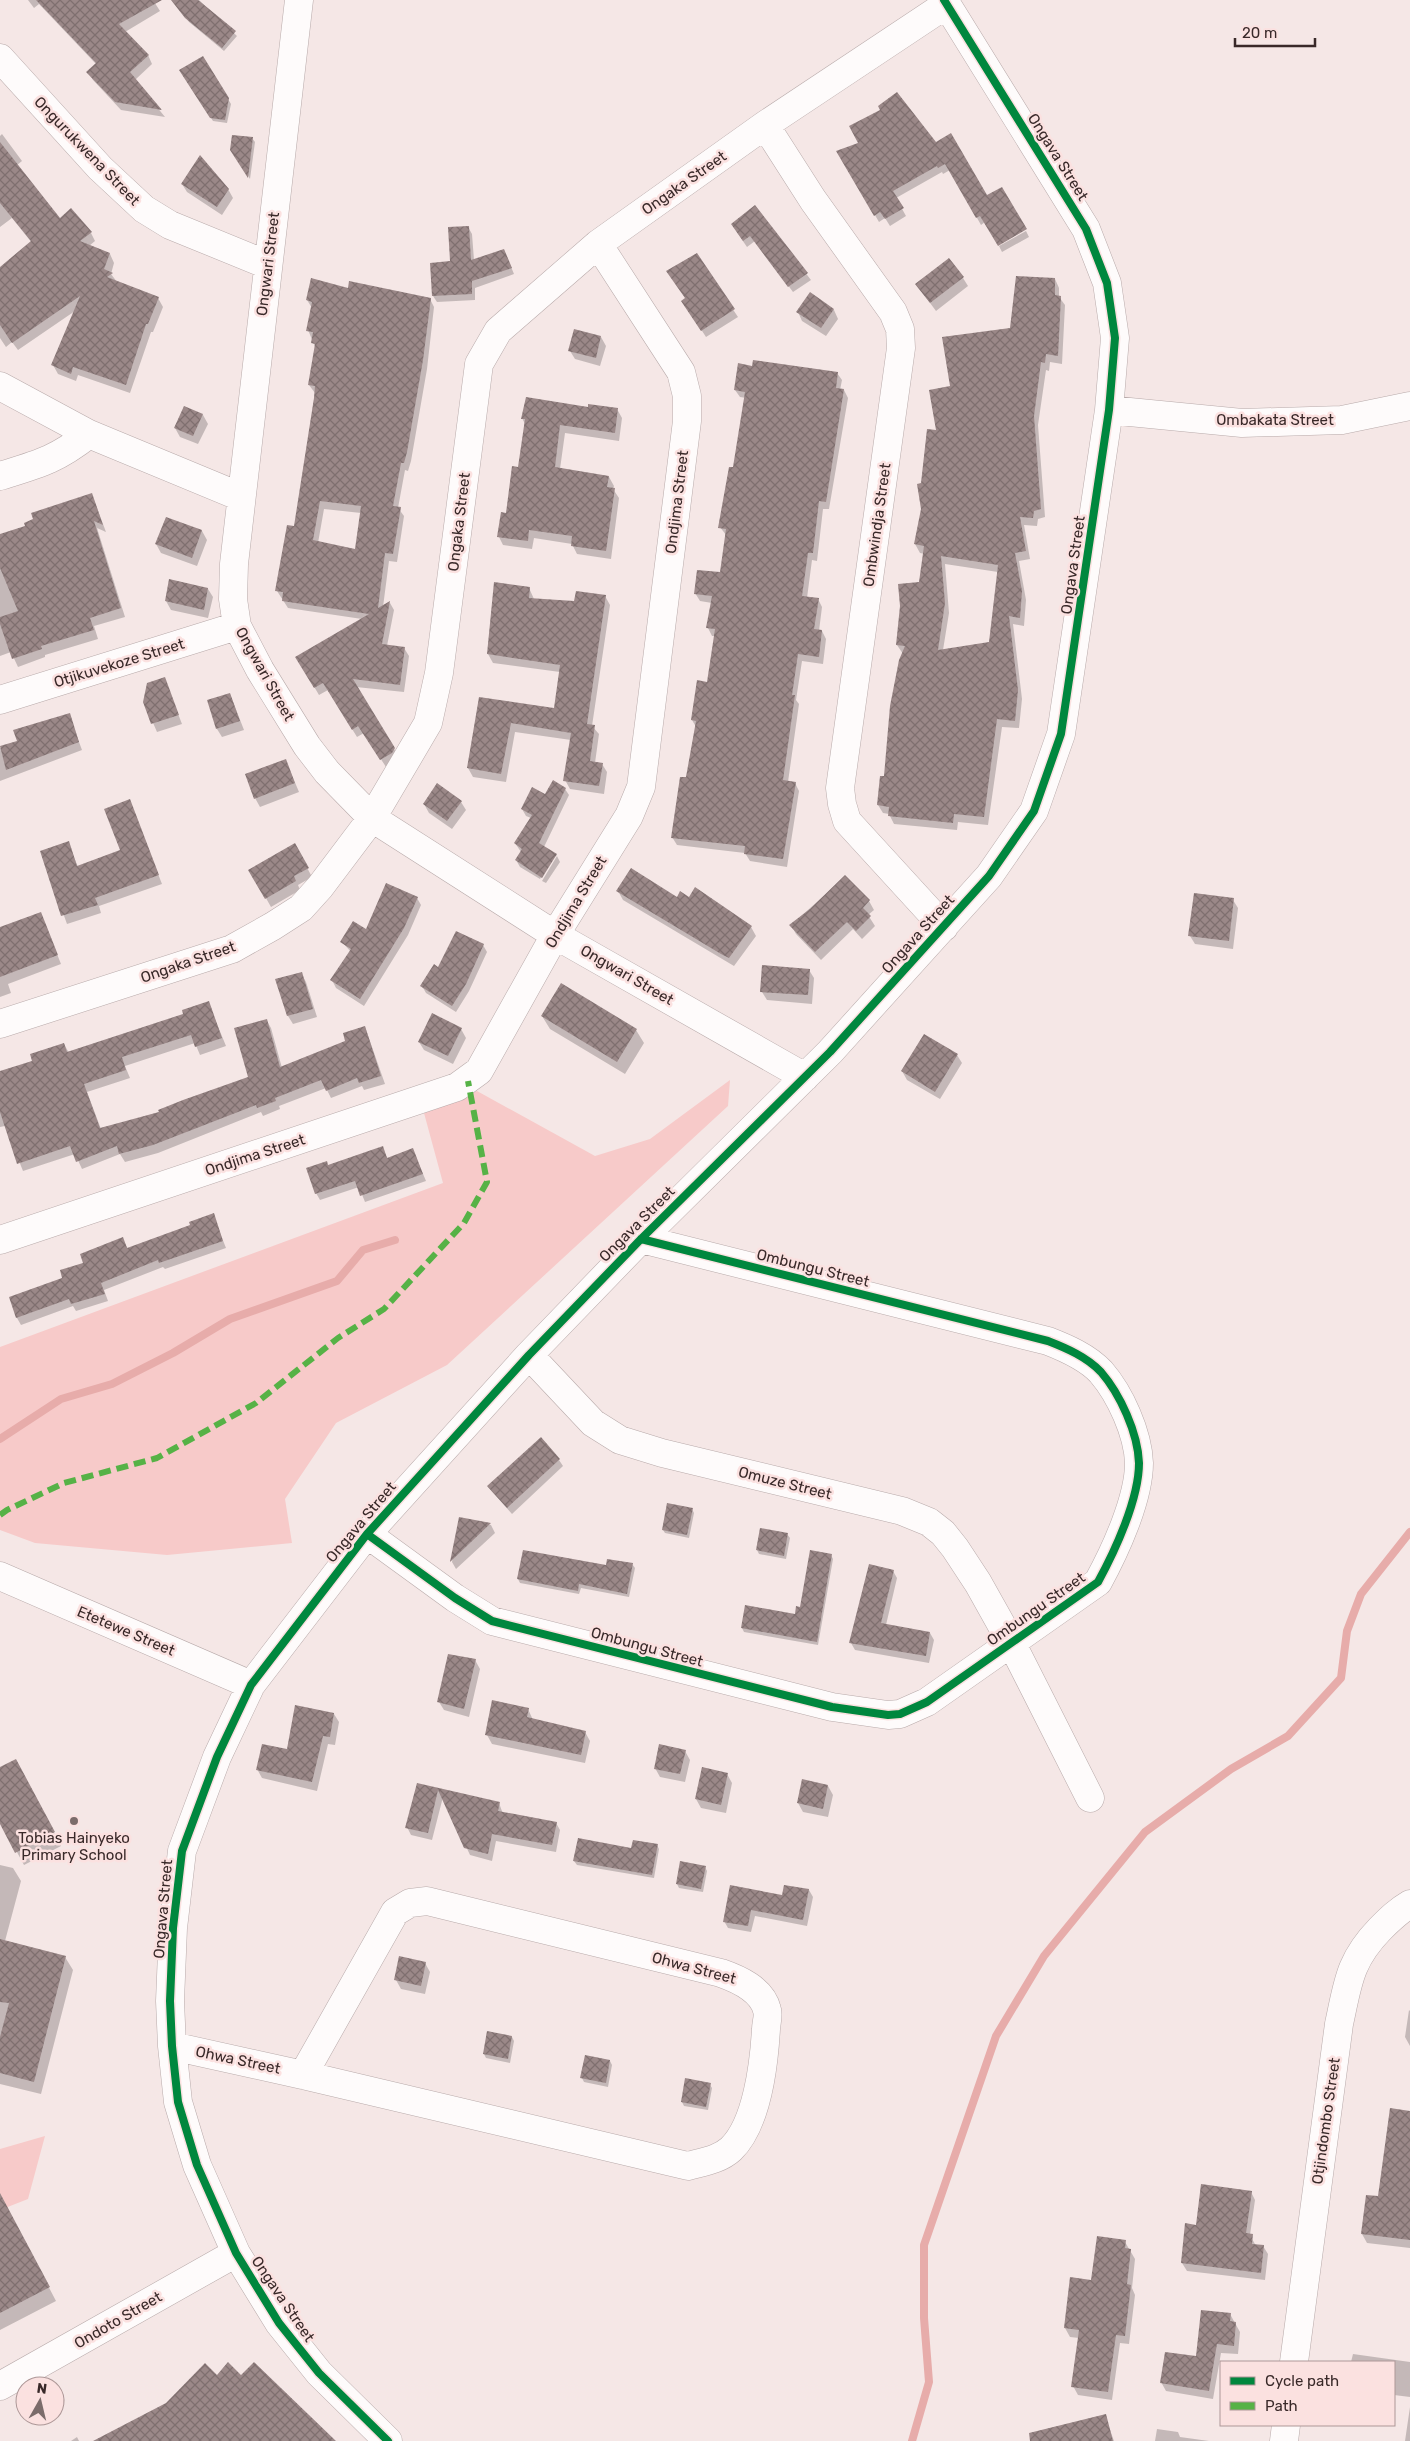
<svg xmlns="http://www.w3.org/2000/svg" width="1410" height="2441" viewBox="0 0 1410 2441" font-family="Rubik,sans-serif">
	<defs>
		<pattern id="building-cross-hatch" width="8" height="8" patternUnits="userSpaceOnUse" patternTransform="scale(1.25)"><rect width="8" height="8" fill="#9b8888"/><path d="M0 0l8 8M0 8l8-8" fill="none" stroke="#7f6f6f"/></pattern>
	</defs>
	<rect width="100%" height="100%" fill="#f5e7e6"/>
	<path fill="#f7cac9" d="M730 1080 728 1106 447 1365 336 1423 285 1499 292 1543 167 1555 35 1543 0 1530V1347L443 1183 424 1113 477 1091 595 1156 650 1139Z
		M45 2136 28 2199 0 2210V2149Z"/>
	<path fill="#0003" fill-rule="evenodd" d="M28 0H153L160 11 125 32 148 55 152 64 135 80 165 117 121 110 93 80 88 72 96 64 39 4 34 8Z
		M172 0H199L237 36 224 51 189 22Z
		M203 58 231 104 227 123 213 121 181 71Z
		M897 94 935 144 951 134 986 197 1001 189 1025 229 998 244 985 222 981 225 950 170 943 174 942 172 896 198 906 216 890 226 885 218 879 222 838 152 860 144 851 126 882 110 880 107Z
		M2 134 22 161 17 165 60 220 91 233 95 241 89 246 110 254 114 263 111 274 117 282 158 298 163 307 153 332H151L130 393 78 375 76 381 58 374 53 365 75 311 18 350 12 342 6 347 0 338V269L32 243 12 218 0 227V136Z
		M252 138 255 142 250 179 232 149Z
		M182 184 228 189 233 198 222 215 187 192Z
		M755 207 811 280 793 292 755 241 747 247 736 231Z
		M468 227 472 234 474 260 504 250 514 274 475 288V300L437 302 433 296 431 264 451 262Z
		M1026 231 1029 237 1002 252 999 246Z
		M696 254 738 317 706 337 687 308 686 299 668 272Z
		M963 278 968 286 936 311 916 284Z
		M1055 279 1059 288V297L1065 305 1062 364 1050 362 1049 371 1046 370 1038 425 1045 517 1038 519 1037 526 1024 525 1030 559 1019 561 1026 600 1024 626 1013 624 1022 699 1019 728 1002 727 988 825 958 822 957 830 894 824 889 814 883 813 878 805 885 778 903 654 897 645 920 583 925 554 920 553 915 544 922 509V484L938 431 951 387 1011 329ZM945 564 998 572 991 643 943 650 949 613Z
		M348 289 430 299 434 307 427 369 411 461 408 471 405 470 398 508 404 516 397 562 389 561 383 607 390 603 394 610 387 646 404 648 409 656 404 692 356 687 399 757 386 767 364 733 357 737 328 690 319 695 297 658 362 619 288 608 277 591 295 527 315 393 309 385 316 349 308 330 312 308 307 300ZM324 509 361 513 356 550 318 543Z
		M810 294 834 310 838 319 826 336 802 321 798 312Z
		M601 337 606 346 600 366 575 359 570 351Z
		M753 367 837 373 842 380 840 390H844L848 398 829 509H823L817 561 812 560 807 598 818 599 822 607 819 631H822L826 639 823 664 802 661 796 700 799 704 788 782 795 783 799 791 787 867 750 861 745 853 677 845 672 837 687 778 696 727 692 720 708 683 715 636H712L708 628 712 603 700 601 695 593 721 574 726 535 720 527 734 469 746 398 740 397 735 390Z
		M184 407 203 415 208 424 198 444 180 437 175 428Z
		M589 409H617L622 418 619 441 565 433 560 469 609 477 614 486 613 489 619 498 611 559 577 554 572 544 534 538 532 549 503 545 499 537 519 468 525 424 522 418Z
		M92 495 106 532 97 528 125 617 94 626 98 639 45 655V657L18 667 11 652 0 656V536L27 526Z
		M166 518 202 531 207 540 197 566 161 553 156 544Z
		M170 581 208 589 213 597 208 618 171 610 166 601Z
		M529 588 534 599 575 602 605 596 610 605 592 726 599 734 595 763 602 764 607 772 604 794 570 789 565 780 571 740 515 732 506 782 473 777 468 768 480 699 555 709 560 672 493 663 488 654Z
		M164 678 182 724 157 732 144 702Z
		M230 694 244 730 222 737 217 729Z
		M69 715 82 750 0 781V748L18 742Z
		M286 761 299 792 260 807 255 798Z
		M565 789 569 795 544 847 557 856H554L540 879 520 867 516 860 521 852 515 843 531 818 526 816 522 809 545 795Z
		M129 800 162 884 99 906 101 913 67 924 41 852 68 842 78 867 121 851Z
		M461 802 466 810 452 829 429 813 424 804Z
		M295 845 312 877 298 885 300 890 271 907 250 870Z
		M557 856 560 862 546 883 542 881Z
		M845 877 869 901 874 910 868 915 875 926 862 939 853 929 821 960 796 934 791 925Z
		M618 891 677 899 751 927 756 936 734 966 623 900Z
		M417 898 421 905 408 935 364 1006 336 988 332 980 351 952 342 942 366 931Z
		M1233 900 1238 908 1233 949 1195 944 1190 936Z
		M41 914 61 964 8 984 11 993 0 997V953Z
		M483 945 487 952 469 991 456 1012 426 993 422 986Z
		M809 970 814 978 812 1004 767 1000 762 992Z
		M301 973 306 982 317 1017 293 1024 288 1016 277 980Z
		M208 1002 226 1046 200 1055 195 1043 125 1066 130 1078 87 1092 101 1129 160 1112 249 1078 267 1021 271 1028 282 1068 347 1042 365 1027 385 1084 364 1090 362 1086 331 1098 326 1088 279 1106 280 1109 263 1116 261 1112 158 1153 125 1162 120 1154 82 1169 75 1154 23 1171 5 1126 0 1127V1073L33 1062 64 1044 69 1053 185 1015Z
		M542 1016 636 1030 644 1043 625 1074 550 1029Z
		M461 1029 466 1038 453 1064 424 1050 419 1042Z
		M957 1055 962 1063 940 1099 907 1080 902 1071Z
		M382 1148 388 1159 413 1150 426 1181 365 1202 359 1187 320 1200 316 1193 329 1166Z
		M213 1215 226 1248 165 1269 163 1267 104 1290 108 1301 76 1311 73 1306 21 1325 17 1318 10 1298 64 1278 122 1238 128 1249 192 1226Z
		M559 1460 563 1466 512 1514 488 1487Z
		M692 1509 694 1513 689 1538 665 1533 663 1530Z
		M460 1518 491 1525 495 1533 456 1569 452 1562Z
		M787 1534 790 1538 786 1559 759 1554 757 1550Z
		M831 1555 833 1559 818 1645 744 1632 742 1628 796 1616Z
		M632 1564 635 1568 629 1597 581 1588 579 1594 520 1583 518 1579Z
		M893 1571 897 1578 886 1625 930 1633 934 1640 929 1663 855 1650 851 1643Z
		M475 1660 480 1669 469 1717 444 1710 439 1702Z
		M528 1709 533 1720 585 1732 590 1741 585 1763 492 1744 487 1735Z
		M334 1714 339 1722 335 1745 328 1744 317 1791 262 1778 257 1769 288 1751Z
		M685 1751 690 1760 685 1782 660 1777 655 1768Z
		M0 1769 23 1774 61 1846 24 1865 0 1821Z
		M727 1774 732 1783 726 1813 701 1808 696 1799Z
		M803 1780 828 1786 833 1795 828 1817 803 1812 798 1803Z
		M418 1785 499 1803 503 1814 556 1823 560 1830 556 1852 496 1841 492 1861 470 1855 443 1797 432 1840 411 1835 407 1827Z
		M657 1845 659 1849 654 1878 577 1865 574 1861Z
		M0 1865 13 1868 21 1881 5 1941 65 1957 73 1970 41 2094 0 2084Z
		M705 1867 707 1871 703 1892 679 1888 677 1884Z
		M809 1890 813 1897 807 1926 755 1916 751 1932 728 1928 724 1921 783 1896Z
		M425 1963 430 1972 425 1994 401 1989 396 1980Z
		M1409 2010 1410 2011V2046L1405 2037Z
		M488 2033 512 2037 514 2041 510 2063 486 2058 484 2054Z
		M610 2061 612 2065 608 2087 584 2082 582 2078Z
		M710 2085 712 2088 708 2110 684 2106 682 2102Z
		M1410 2113V2248L1367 2243 1362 2234 1379 2198Z
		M1251 2192 1255 2200 1250 2235 1256 2246H1263L1268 2254 1265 2280 1187 2271 1182 2263 1197 2227Z
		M0 2223 19 2230 56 2301 0 2330Z
		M1125 2242 1135 2259 1132 2288 1135 2295 1129 2344 1120 2343 1112 2400 1078 2395 1073 2386 1079 2338 1070 2337 1065 2328 1092 2281Z
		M1230 2314 1240 2332 1238 2354 1221 2353 1213 2399 1166 2391 1161 2382 1197 2358Z
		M1353 2354 1410 2362V2397L1394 2395V2362H1351Z
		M1410 2407V2441H1405Z
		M1105 2416 1114 2441H1066Z
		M1157 2429 1178 2432 1180 2437 1209 2441H1155Z
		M77 2437 79 2441H71Z"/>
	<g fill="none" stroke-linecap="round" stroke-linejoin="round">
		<path stroke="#e7acaa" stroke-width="8" d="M0 1439 61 1399 112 1384 173 1353 230 1319 337 1281 363 1250 395 1240
			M912 2441 929 2382 924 2318V2245L996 2036 1044 1956 1145 1832 1231 1769 1288 1736 1341 1678 1347 1631 1361 1594 1410 1532"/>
	</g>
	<path fill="url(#building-cross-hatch)" fill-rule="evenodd" d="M36 0H162L119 24 149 55 130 72 162 110 115 102 86 72 96 63Z
		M171 0H198L236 31 222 48 185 18Z
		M203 56 229 98 225 120 210 118 179 70Z
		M897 92 936 142 951 133 987 195 1002 187 1027 229 998 246 980 216 976 218 945 164 938 168 937 166 893 191 904 208 885 219 880 212 874 216 836 151 858 143 849 126 880 110 878 106Z
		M232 135 253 137 248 178 230 150Z
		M0 142 60 218 71 208 92 232 80 241 110 253 104 269 113 273 107 277 159 297 148 324H146L126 385 73 367 71 374 51 365 80 296 12 343 0 325V267L31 241 0 203Z
		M200 155 229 189 217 207 181 184Z
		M755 205 808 273 788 287 750 236 743 241 731 224Z
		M469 226 471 260 504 249 512 268 472 281V294L432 296 430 263 450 261 448 227Z
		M697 253 735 309 701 331 681 301 685 298 666 271Z
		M949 258 964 277 930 303 915 284Z
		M1016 276 1055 278V295L1061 296 1058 356 1046 354 1045 363 1041 362 1034 416 1041 509 1034 511 1033 518 1020 517 1026 551 1015 553 1022 591 1020 618 1009 616 1018 690 1015 721 997 719 984 817 954 814 953 823 888 816 889 807 877 805 880 776H884L890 706 899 660 905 646 896 645 900 606 898 584 919 582 924 546 914 544 921 509 917 484 921 483 927 429 936 430 929 390 950 386 942 337 1010 328ZM941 556 998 565 989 642 938 650 945 603Z
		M311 278 348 288 349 281 431 298 423 360 407 452 404 463H401L393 506 401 507 393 554 385 553 378 608 390 601 382 644 405 647 400 685 353 679 395 748 392 753 380 760 358 726 352 730 323 683 314 688 295 657 369 614 282 601 283 592 275 591 287 525 294 526 314 398 315 386 308 385 315 344 311 343 313 332 306 331 312 302 306 300ZM320 501 361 506 355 549 313 540Z
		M810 292 834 309 821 328 796 312Z
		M574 329 601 336 596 358 568 351Z
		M753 360 838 372 836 388 844 389 826 502 819 501 813 553H808L802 596 819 598 814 629 822 630 819 657 798 654 792 695H795L783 780 796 782 783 859 744 854 745 846 671 838 680 777H686L696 721 691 720 697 680 707 682 715 629 706 628 712 596 694 594 697 570 720 572 726 529 718 528 729 467H733L745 392 734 390 738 363 752 366Z
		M526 397 588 407V404L618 408 615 433 560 425 555 467 609 476 607 487 615 488 606 551 571 546 572 536 529 530 528 541 497 537 501 512 506 513 512 466 518 467 525 419H521Z
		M184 406 203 414 193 436 174 428Z
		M92 493 103 525 94 521 121 608 90 618 94 630 41 646 42 649 12 659 0 624V617L18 611 0 568V534L25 526 24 523 33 519 31 513Z
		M166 517 202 530 192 558 155 544Z
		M169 579 208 588 204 610 165 601Z
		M494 582 530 587 529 598 574 601 576 591 606 595 587 724 595 725 590 761 603 763 599 786 563 781 571 733 511 723 501 774 467 768 479 697 554 708 560 665 487 654Z
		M165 677 179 715 151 724 143 702 147 683Z
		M230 693 240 721 216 729 207 700Z
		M70 713 79 742 6 770 0 746 17 741 13 730Z
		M286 759 295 783 254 799 245 774Z
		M553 780 566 788 539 843 557 854 542 878 515 860 522 849 514 843 532 815 521 809 532 787 545 794Z
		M437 783 462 801 447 821 423 804Z
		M130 799 159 875 95 898 98 905 61 916 40 851 69 841 77 866 120 850 104 809Z
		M295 843 309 868 294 876 296 881 265 899 248 870Z
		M631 868 677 897 680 891 689 897 695 887 752 926 729 958 721 954 616 891Z
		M845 875 870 900 863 908 871 916 856 931 847 922 815 952 789 925 810 909Z
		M386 883 418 897 404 928 360 999 330 980 351 949 340 942 353 921 366 929Z
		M1194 893 1234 898 1229 941 1188 936Z
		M41 912 58 955 0 977V927Z
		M456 931 484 944 466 984 452 1006 420 986 434 964 438 967Z
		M762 965 810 969 808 995 760 992Z
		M302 972 313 1009 287 1016 275 979Z
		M561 983 637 1029 617 1062 541 1016Z
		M209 1001 222 1038 195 1047 191 1035 122 1057 126 1070 84 1084 100 1128 159 1112 158 1110 183 1100 248 1077 234 1028 267 1019 280 1067 345 1041 343 1033 365 1026 381 1076 359 1083 357 1078 326 1091 321 1080 275 1098 276 1101 257 1108 256 1105 153 1145 119 1154 117 1146 76 1162 70 1146 17 1164 0 1112V1071L32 1061 30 1054 64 1043 67 1052 183 1014 182 1010Z
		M432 1013 462 1028 448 1056 418 1042Z
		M924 1034 958 1054 935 1092 901 1071Z
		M383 1146 387 1158 413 1148 423 1174 360 1196 355 1181 315 1194 306 1168 327 1161 328 1165Z
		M214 1213 223 1241 159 1263 158 1260 101 1283 105 1294 71 1304 69 1299 16 1318 9 1297 62 1278 60 1270 83 1263 80 1254 123 1237 127 1248 190 1225 189 1222Z
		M541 1437 560 1459 507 1508 487 1486Z
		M667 1503 693 1508 687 1535 662 1530Z
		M459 1517 491 1523 450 1562Z
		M760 1528 788 1533 784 1556 756 1550Z
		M523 1550 606 1565 607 1559 633 1563 627 1594 579 1584 578 1591 517 1579Z
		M810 1550 832 1554 817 1642 741 1628 745 1605 795 1614 796 1606 800 1607Z
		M869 1564 894 1570 881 1623 930 1632 926 1656 849 1643Z
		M448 1654 476 1659 464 1709 437 1702Z
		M492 1700 529 1708 527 1717 586 1731 581 1755 485 1735Z
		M295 1705 334 1713 330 1737 323 1736 312 1782 256 1770 262 1744 287 1749Z
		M659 1744 686 1750 680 1774 654 1769Z
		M16 1759 55 1832 15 1853 0 1824V1767Z
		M702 1767 728 1773 721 1805 695 1799Z
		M802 1779 828 1785 823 1809 797 1803Z
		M417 1783 500 1802 498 1811 557 1822 552 1845 492 1834 488 1854 464 1848 438 1790 428 1833 405 1828Z
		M578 1838 631 1848 633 1840 658 1844 652 1875 573 1861Z
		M680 1861 706 1866 701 1889 676 1884Z
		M730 1885 782 1895 784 1885 809 1889 803 1920 751 1910 748 1926 723 1922Z
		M0 1939 66 1956 34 2082 0 2073V2037L9 2003 0 2002Z
		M399 1956 426 1962 421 1986 394 1980Z
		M487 2031 512 2036 508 2059 483 2054Z
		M585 2055 610 2060 606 2083 580 2078Z
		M685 2078 711 2083 706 2107 681 2102Z
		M1390 2108 1410 2111V2240L1361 2234 1366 2195 1378 2196Z
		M1201 2184 1252 2191 1246 2233 1253 2234 1252 2244 1264 2245 1261 2273 1181 2263 1185 2223 1196 2225Z
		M0 2193 50 2287 0 2313Z
		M1097 2236 1126 2240 1125 2248 1131 2249 1127 2284 1131 2285 1125 2336 1116 2335 1108 2392 1071 2387 1079 2330 1064 2328 1070 2277 1091 2280Z
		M1201 2310 1231 2313 1230 2321 1236 2322 1234 2346 1217 2344 1209 2391 1160 2383 1165 2352 1196 2356Z
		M228 2362 241 2375 254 2362 336 2441H93L166 2403 205 2363 217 2375Z
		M1106 2414 1113 2441H1030L1029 2433Z"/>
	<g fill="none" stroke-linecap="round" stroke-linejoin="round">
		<defs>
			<path id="minor" d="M299 0 234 564 233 599 237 626 260 670 307 746 327 772 372 818 555 935 805 1077
				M0 58 100 168 144 209 170 225 268 265
				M765 125 813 200 893 312 900 329 901 348 840 788 842 804 847 821 944 927
				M0 386 89 434 241 497
				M1109 410 1242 423 1342 420 1410 406
				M0 476C39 464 56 460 89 434
				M0 700 237 626
				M0 1024 232 949 273 926 301 908 320 887 372 818 428 723 439 673 479 364 498 331 598 244 765 125 947 4
				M0 1240 457 1087 479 1071 555 935 629 816 641 787 687 421V396L681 372 598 244
				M529 1355 593 1423 620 1440 662 1453 902 1511 929 1522 943 1533 955 1548 978 1583 1011 1642 1090 1798
				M367 1534 455 1598 492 1621 832 1707 888 1715 900 1714 927 1702 1098 1582C1115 1551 1139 1499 1139 1463 1138 1433 1120 1394 1101 1372 1087 1357 1066 1348 1048 1341L641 1239
				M0 1576 251 1685
				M172 2046 303 2075 688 2166C702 2162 719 2160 731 2149 757 2124 764 2064 766 2029 766 2024 769 2015 767 2010 762 1989 738 1979 721 1973L427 1901 410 1903 395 1912 303 2075
				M1294 2362 1339 2024C1348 1983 1349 1961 1380 1929 1390 1919 1398 1911 1410 1904
				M0 2386 236 2253
				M388 2441 319 2373 279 2323 236 2253 197 2165 178 2102 172 2046 170 2001 173 1928 182 1851 217 1757 251 1685 367 1534 529 1355 641 1239 830 1052 989 876 1034 811 1061 734 1109 410 1115 338 1107 283 1086 229 944 0
				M1284 2441 1286 2425"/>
		</defs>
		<use href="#minor" stroke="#b8aaaa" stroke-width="29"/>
		<use href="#minor" stroke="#fefbfb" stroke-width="28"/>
		<path stroke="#56b246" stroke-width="6" stroke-dasharray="12 6" stroke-linecap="butt" d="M0 1515 7 1510 64 1483 157 1458 256 1403 338 1338 384 1309 464 1223 487 1182 468 1081"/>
		<defs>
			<path id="cycleway" d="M367 1534 455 1598 492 1621 832 1707 888 1715 900 1714 927 1702 1098 1582C1115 1551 1139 1499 1139 1463 1138 1433 1120 1394 1101 1372 1087 1357 1066 1348 1048 1341L641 1239
				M388 2441 319 2373 279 2323 236 2253 197 2165 178 2102 172 2046 170 2001 173 1928 182 1851 217 1757 251 1685 367 1534 529 1355 641 1239 830 1052 989 876 1034 811 1061 734 1109 410 1115 338 1107 283 1086 229 944 0"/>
		</defs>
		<use href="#cycleway" stroke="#fbe1e0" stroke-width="11"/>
		<use href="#cycleway" stroke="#00873e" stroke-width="8"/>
	</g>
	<circle fill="#7b6c6b" stroke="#fbe1e0" stroke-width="2" cx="74" cy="1821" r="5"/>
	<g text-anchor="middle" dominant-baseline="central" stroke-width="5" stroke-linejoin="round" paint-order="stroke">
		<g font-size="15" fill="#392929" stroke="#fbe1e0">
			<text transform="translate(87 151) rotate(46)">Ongurukwena Street</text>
			<text transform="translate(1058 157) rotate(58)">Ongava Street</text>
			<text transform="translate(684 183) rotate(-35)">Ongaka Street</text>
			<text transform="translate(268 264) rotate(-83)">Ongwari Street</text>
			<text x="1275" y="420">Ombakata Street</text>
			<text transform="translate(677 502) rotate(-83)">Ondjima Street</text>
			<text transform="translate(459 522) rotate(-83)">Ongaka Street</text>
			<text transform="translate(877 525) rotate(-82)">Ombwindja Street</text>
			<text transform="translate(1073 565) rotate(-82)">Ongava Street</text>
			<text transform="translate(119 663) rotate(-17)">Otjikuvekoze Street</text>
			<text transform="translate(265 674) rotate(61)">Ongwari Street</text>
			<text transform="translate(576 902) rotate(-59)">Ondjima Street</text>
			<text transform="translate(918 934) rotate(-48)">Ongava Street</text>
			<text transform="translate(188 962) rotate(-19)">Ongaka Street</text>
			<text transform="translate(627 975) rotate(30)">Ongwari Street</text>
			<text transform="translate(255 1155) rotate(-18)">Ondjima Street</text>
			<text transform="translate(637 1224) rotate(-45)">Ongava Street</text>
			<text transform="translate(813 1268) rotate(14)">Ombungu Street</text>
			<text transform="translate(785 1483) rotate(14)">Omuze Street</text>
			<text transform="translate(361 1522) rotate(-50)">Ongava Street</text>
			<text transform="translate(1036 1609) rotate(-35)">Ombungu Street</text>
			<text transform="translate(126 1631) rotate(23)">Etetewe Street</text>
			<text transform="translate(647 1647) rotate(15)">Ombungu Street</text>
			<text transform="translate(163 1909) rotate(-85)">Ongava Street</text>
			<text transform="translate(694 1968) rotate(15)">Ohwa Street</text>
			<text transform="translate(238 2060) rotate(12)">Ohwa Street</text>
			<text transform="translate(1326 2121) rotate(-82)">Otjindombo Street</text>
			<text transform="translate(283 2299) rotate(56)">Ongava Street</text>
			<text transform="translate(118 2320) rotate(-30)">Ondoto Street</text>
		</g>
		<g font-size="15" fill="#392929" stroke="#fbe1e0">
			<text x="74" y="1838">Tobias Hainyeko<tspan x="74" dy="17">Primary School</tspan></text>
		</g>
	</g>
	<rect x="1220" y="2361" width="175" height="65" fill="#fbe1e0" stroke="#ad9797"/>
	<rect x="1230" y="2377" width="25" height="8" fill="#00873e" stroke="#ad9797"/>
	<text x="1265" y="2386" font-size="15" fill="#392929">Cycle path</text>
	<rect x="1230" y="2402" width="25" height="8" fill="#56b246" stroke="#ad9797"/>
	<text x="1265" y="2411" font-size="15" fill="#392929">Path</text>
	<g transform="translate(40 2401) rotate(8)"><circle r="24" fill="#fbe1e0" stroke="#ad9797"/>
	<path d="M0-4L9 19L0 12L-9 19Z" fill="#7b6c6b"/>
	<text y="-8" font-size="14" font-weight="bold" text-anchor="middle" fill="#392929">N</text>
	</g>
	<path d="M1235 38v8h80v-8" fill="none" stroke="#392929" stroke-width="2.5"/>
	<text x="1242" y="38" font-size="15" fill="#392929" stroke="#fbe1e0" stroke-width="4" paint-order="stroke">20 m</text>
</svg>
